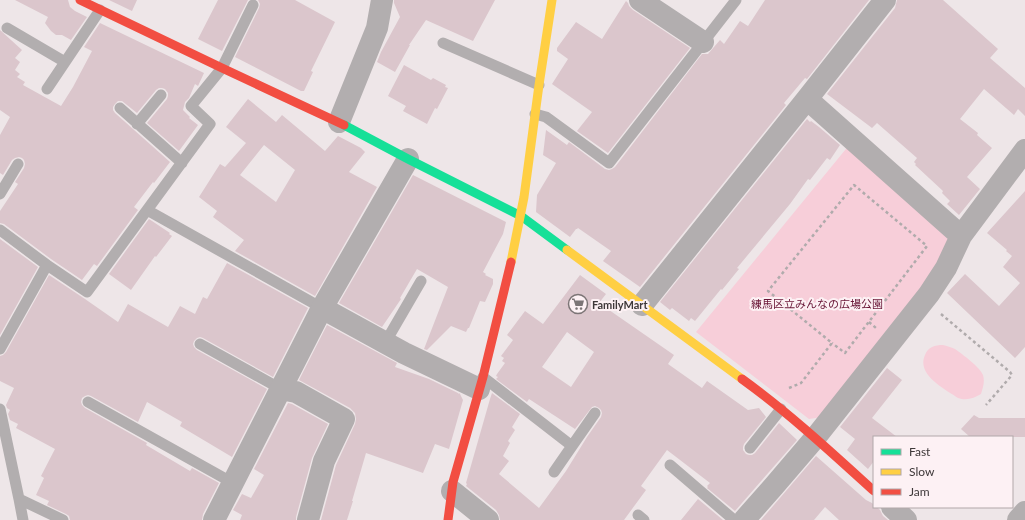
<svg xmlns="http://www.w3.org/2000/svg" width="1025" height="520" viewBox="0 0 1025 520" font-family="Lato,'Noto Sans JP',sans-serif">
	<rect width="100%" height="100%" fill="#eee6e8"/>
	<path fill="#f7ced9" d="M850 144 952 233 940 263 822 417 809 419 696 332Z
		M943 345C947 346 951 347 955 349 962 354 980 367 983 375 985 382 983 387 981 394 974 398 967 401 958 398 945 389 916 375 925 355 928 347 935 345 943 345Z"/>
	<path fill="#dbc6cc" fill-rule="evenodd" d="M15 0H68L70 7 75 11 87 17 71 40 62 35H56L51 31 45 23 48 17Z
		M109 0H137L132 11Z
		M218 0H248L222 51 198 39Z
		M258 0H295L335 22 311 71 313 72 304 91H301L235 57 259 8 260 4Z
		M394 0H495L473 41 426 20 409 45H410L395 72 377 62 381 52 400 17 394 3Z
		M765 0H869L807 79 805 78 784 103 786 105 640 287 603 261 611 251 578 228 577 229H576L570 237 536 212 537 195 556 163 543 155 546 130 567 145 569 142 605 169 609 170 612 169 615 167 702 54H708L720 40 724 44 740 21 748 26Z
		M897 0H943L998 49 990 58 1025 88V116L1018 109 1014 115 984 89 960 119 978 133 977 135 992 148 967 177 980 189 959 215 947 204 950 201 942 193 943 191 915 165 916 164 914 162 917 158 877 123 872 128 827 94 895 8Z
		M626 1 628 3 629 6 633 10 690 48 608 153 577 131 592 112 552 84 568 59 557 51V48L576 22 602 39Z
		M100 23 204 73 198 86 195 84 189 98 185 102 183 110 190 117 189 118 198 125 179 151 147 123 167 99 168 96V93L165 89 162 88H159L156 90 137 113 122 101H118L115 104 113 107V110L115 113 170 162 154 183 153 182 134 207 138 210 97 266 94 264 82 280 51 259 4 224 0 223V211L18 184 15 182 24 168 25 164 24 160 22 158 19 157 15 158 12 160 3 175 0 173V135L10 117 0 110V30L22 50 15 58 20 62 15 70 20 74 17 77 25 82 23 85 61 106 73 87 92 51 84 47Z
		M404 65 431 80 433 78 446 85 445 87 448 88 437 109 435 108 427 124 403 111 406 106 388 96Z
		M248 99 276 122 282 115 325 151 338 136 361 148 365 152 349 172 377 187 315 296 235 251 244 240 213 217 217 211 199 197 220 164 225 167 246 143 226 127ZM264 145 295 170 276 202 240 175Z
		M807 119 810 122 811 121 819 127 840 145 830 160 827 158 810 180 808 179 790 204 737 268 739 269 722 290 721 289 695 321 691 318 689 321 672 308 670 310 660 302Z
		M413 175 506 222 503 234 483 272 486 274 485 275 493 279V284L485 302 480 301 469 328H468L466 332 451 326 427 350 424 349 448 287 417 269 400 298 401 299 382 327 339 303Z
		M1025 191V347L1015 358 947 293 965 274 999 306 1020 283 1003 267 1012 256 1006 251 1007 250 987 233Z
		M149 219 170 233 169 234 172 236 156 257 155 256 131 290 109 274Z
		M0 239 38 267 0 335Z
		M227 263 308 308 273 377 203 338 200 337 197 338 194 341 193 344 194 347 197 350 267 389 232 457 180 426 182 422 147 402 138 422 91 396 88 395 85 396 82 398 81 402 82 405 85 408 147 443 146 445 190 471 192 468 219 483 203 514 202 520H70L69 516 66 514 47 505 49 501 36 495 44 478 41 476 55 449 16 428 18 424 10 420 8 414 10 410 7 408 6 405 14 388 0 381V356L3 355 6 352 49 275 85 299 118 322 128 304 168 327 180 306 195 314 203 297 207 299Z
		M580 275 606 294 599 303 674 355 668 364 702 388 707 381 748 410 759 408 766 417 744 444 743 447V450L746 454 749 455H752L755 453 779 423 797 440 735 511 707 488 708 487 707 486 710 483 667 450 641 486 646 490 624 520H500L499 515 496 510 466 486 467 484 466 483 490 399 492 393 520 414 512 427 515 430 508 441 510 443 503 456 509 461 499 474 539 508 566 471 587 437 601 417 602 413 601 410 599 408 595 406 592 407 575 429 529 399 527 402 496 379 498 377 496 376 497 374 505 363 502 361 504 358 501 356 513 340 507 335 525 311 543 324ZM567 332 594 352 571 387 542 367Z
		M327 325 397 363 395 367 429 379 458 393V394L459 393 460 394 463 400 449 449 435 444 423 473 366 453 352 501H353L347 520H321L336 465 355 424 356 419 355 413 350 408 299 380Z
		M887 368 902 380 872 418 897 437H874V461L868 469 847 450 855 439 840 427Z
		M288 403 292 404 328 424 312 458 296 517V520H240L242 515 233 510 242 494 251 498 264 475 254 469Z
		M974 415 979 418H1025V437H970L961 429Z
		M816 456 866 500 872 503 874 505V507H877L880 510 883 516 888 520H839L825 507 814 520H761Z
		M698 499 723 520H681Z"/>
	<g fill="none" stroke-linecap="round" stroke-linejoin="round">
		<path stroke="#b0abac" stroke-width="2.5" stroke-dasharray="3 3" stroke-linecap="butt" d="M941 314 1010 372 1012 375 986 405
			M869 322 876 328
			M789 388 801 383 832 343 768 291 854 185 927 246 845 353 832 343"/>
		<path stroke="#b2aeaf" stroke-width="11" d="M7 28 65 62
			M443 43 539 85
			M47 89 100 10
			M120 108 182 163
			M535 114 546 117 609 163 736 0
			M137 124 161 95
			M0 194 18 164
			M147 210 322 308
			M0 230 47 265 87 292 210 124 191 106 222 68 253 5
			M385 343 421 281
			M200 344 281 389
			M0 349 47 265
			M483 377 572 446 595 413
			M88 402 233 483
			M0 409 19 499
			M750 448 781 409
			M670 465 734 520
			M554 472 572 446
			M638 515 644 520
			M23 520 19 499 63 520"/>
		<path stroke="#b2aeaf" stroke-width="22" d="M640 0 703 42
			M807 99 961 236
			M339 122 377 28 382 0
			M642 305 807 99 885 0
			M322 308 404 353 479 389
			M281 389 296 392 344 419 324 461 308 520
			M452 491 488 520
			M892 507 906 520
			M214 520 322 308 408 159
			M744 520 774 486 815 438 929 294 946 268 961 236 1025 150
			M1018 520 1025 512"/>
		<path stroke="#16e098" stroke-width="9" d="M344 125 408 159 521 216 567 250"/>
		<path stroke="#ffcf43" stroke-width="9" d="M567 250 742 379
			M511 262 524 197 539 85 552 0"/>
		<path stroke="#f24e42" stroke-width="9" d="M80 0 222 68 344 125
			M742 379C789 413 831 452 874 491
			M448 520 453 482 483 377 511 262"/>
	</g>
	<defs>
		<symbol id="supermarket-ring" viewBox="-11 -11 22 22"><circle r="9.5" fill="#fdf1f4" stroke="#7c7576" stroke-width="1.5"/><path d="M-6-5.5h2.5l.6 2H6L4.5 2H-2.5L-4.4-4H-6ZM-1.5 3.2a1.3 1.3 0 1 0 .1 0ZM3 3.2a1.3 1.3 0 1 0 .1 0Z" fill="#7c7576"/></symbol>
	</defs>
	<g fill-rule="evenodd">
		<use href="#supermarket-ring" x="567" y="293" width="22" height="22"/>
	</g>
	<g text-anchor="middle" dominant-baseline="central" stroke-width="4" stroke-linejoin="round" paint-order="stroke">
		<g font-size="11" fill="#681536" stroke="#fdf1f4">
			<text x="817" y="303">練馬区立みんなの広場公園</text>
		</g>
		<g font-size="11" font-weight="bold" fill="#3e3839" stroke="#fdf1f4" text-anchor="start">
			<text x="592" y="304">FamilyMart</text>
		</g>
	</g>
	<rect x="873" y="436" width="140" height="72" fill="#fdf1f4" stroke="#b1a7a9"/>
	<rect x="881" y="449" width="20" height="6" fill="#16e098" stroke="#b1a7a9"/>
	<text x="909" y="456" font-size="12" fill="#3e3839">Fast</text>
	<rect x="881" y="469" width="20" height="6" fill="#ffcf43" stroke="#b1a7a9"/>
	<text x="909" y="476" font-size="12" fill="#3e3839">Slow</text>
	<rect x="881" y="489" width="20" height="6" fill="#f24e42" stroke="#b1a7a9"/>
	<text x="909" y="496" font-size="12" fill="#3e3839">Jam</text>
</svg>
